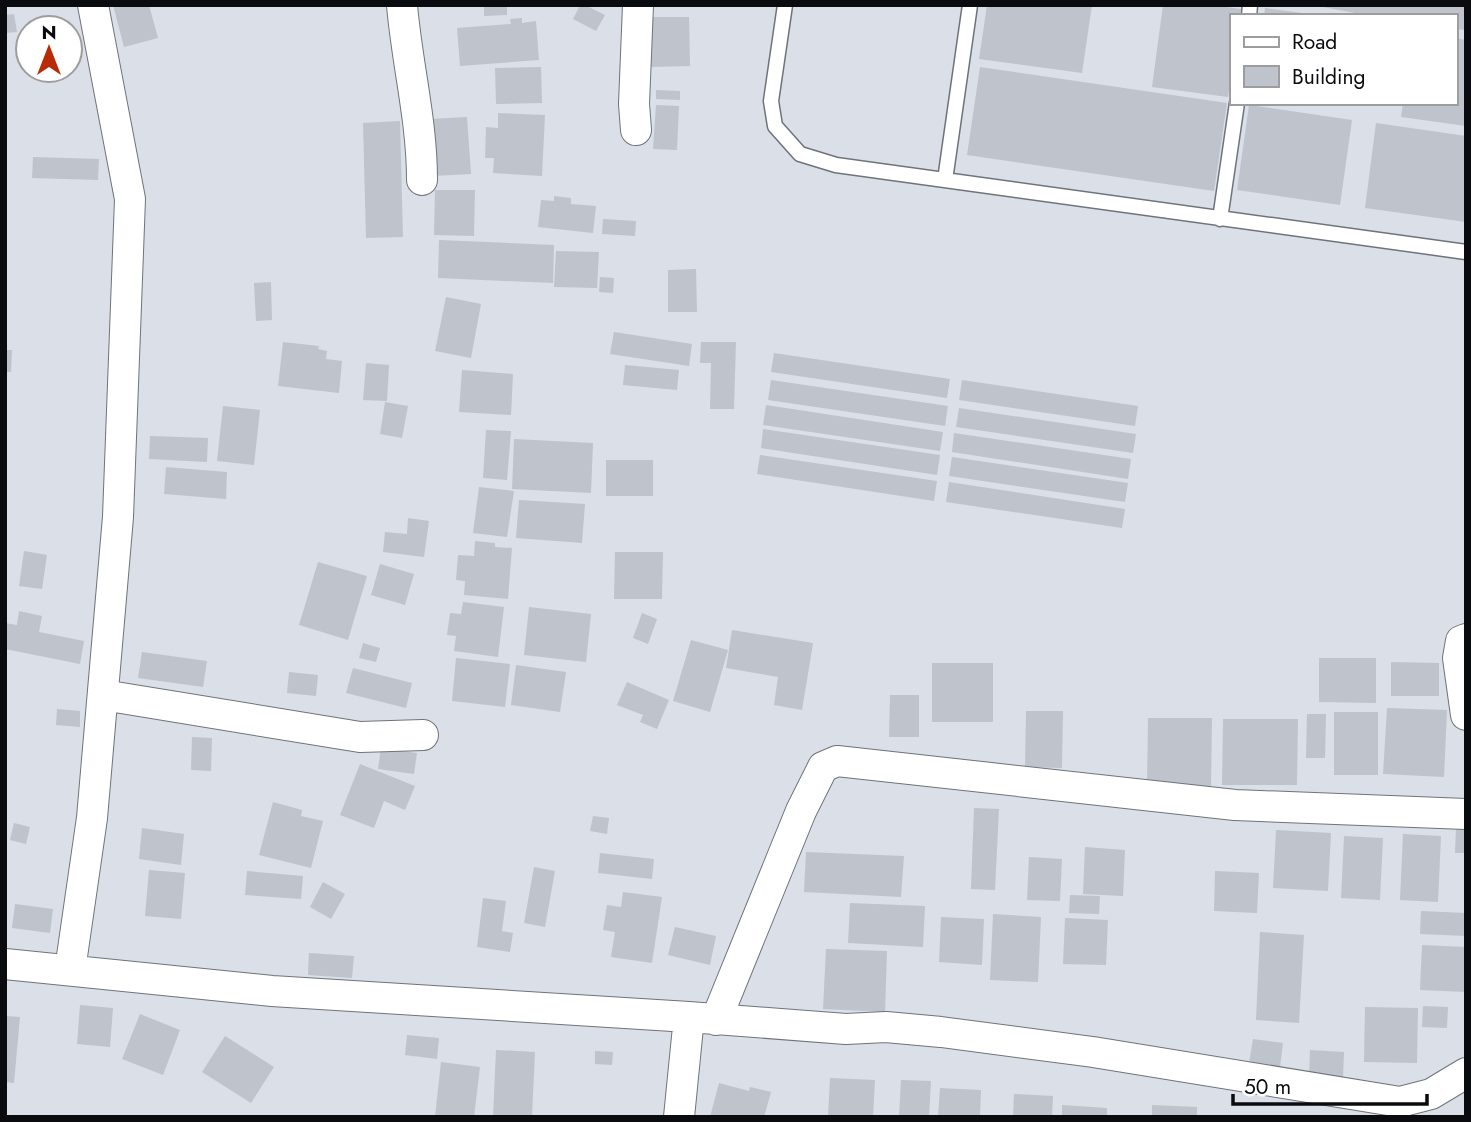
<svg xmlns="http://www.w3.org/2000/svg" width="1471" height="1122" viewBox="0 0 1471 1122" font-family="Jost,sans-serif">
	<rect width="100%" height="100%" fill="#dbdfe7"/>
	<path fill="#bfc3cb" d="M113 5H149L158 38 124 47Z
		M484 5H507V15L484 16Z
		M580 5H585L605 15 596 31 573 19Z
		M987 5H1092L1082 73 979 59Z
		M1163 5H1212L1241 9 1240 16H1231V76L1228 97 1152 87Z
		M1312 5H1466V30L1455 29V16H1371Z
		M1265 8 1309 14V16H1264Z
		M14 14 17 32 5 33V15Z
		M650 17H689L690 66 650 67Z
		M522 18V23L536 21 539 60 460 66 457 28 511 24 510 19Z
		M1455 38 1466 40V126L1401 117 1403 103H1455Z
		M541 67 542 103 496 104 495 68Z
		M980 67 1227 103 1214 191 967 155Z
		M656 90 680 91V100L656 99Z
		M656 105 679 106 677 150 653 149Z
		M1249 105 1352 120 1340 205 1237 190Z
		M498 113 545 115 542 176 493 173 494 158H485L486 127 498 128Z
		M467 117 471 174 433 176 429 119Z
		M400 121 403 237 366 238 363 123Z
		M1376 123 1466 136V222L1365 208Z
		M33 157 99 159 98 180 32 178Z
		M435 190H475L474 236 434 235Z
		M554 196 571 198V204L596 206 593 233 538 227 541 200 554 201Z
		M603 219 636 221 635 236 602 234Z
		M439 240 554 245 553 283 438 278Z
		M556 251 599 252 597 288 554 287Z
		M696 269 697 312H668V270Z
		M600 277 614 278 613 293 599 292Z
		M271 282 272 320 256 321 254 283Z
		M446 297 481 304 471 358 435 351Z
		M614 332 692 344 689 366 610 354Z
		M283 342 319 346 318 349 327 351 326 359 342 361 339 393 278 386Z
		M701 342H736L734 409H710L711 363H700Z
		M5 350H12L11 372H5Z
		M774 353 950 379 947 398 771 372Z
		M366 363 389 365 387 401 363 400Z
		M625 365 679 370 677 390 623 385Z
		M462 370 513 374 511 415 459 412Z
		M771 380 948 406 945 426 768 400Z
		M962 380 1138 406 1135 426 959 400Z
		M385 402 408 406 402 438 380 434Z
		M766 405 943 432 940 451 763 425Z
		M223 406 260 410 254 465 217 461Z
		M959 408 1136 434 1133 453 956 427Z
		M763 429 940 455 937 475 761 448Z
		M486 430 511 431 507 480 483 478Z
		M954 433 1131 459 1128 479 952 452Z
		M150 436 208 438 207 462 149 459Z
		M514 439 593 443 591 493 512 489Z
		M760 455 937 481 934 501 757 474Z
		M952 457 1128 483 1125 502 949 476Z
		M606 460H653V496H606Z
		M166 467 227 472 226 499 164 494Z
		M949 482 1125 509 1122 528 946 502Z
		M479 487 514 491 507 537 473 533Z
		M519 500 585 504 582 543 516 538Z
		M408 518 429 521 424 557 383 552 385 532 407 534Z
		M475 541 495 543V547L512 548 508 599 464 595 465 581 456 580 458 555 474 556Z
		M24 551 47 555 42 589 19 586Z
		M615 552H663L662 599H614Z
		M318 562 367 576 348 640 299 625Z
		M380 564 414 574 405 605 371 595Z
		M463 602 504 607 498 657 454 651 456 636 447 635 450 613 461 614Z
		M529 607 591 614 586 662 524 655Z
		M19 611 42 616 39 632 84 641 80 664 5 649V623L17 625Z
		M642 613 657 619 648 644 633 638Z
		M732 630 813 643 802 710 774 705 778 677 726 668Z
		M691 640 728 650 710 712 673 701Z
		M363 643 380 648 376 662 359 658Z
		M142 652 207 661 203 687 138 678Z
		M456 658 510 664 505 707 452 701Z
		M1319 658H1376V703L1319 702Z
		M1391 662 1439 663V696H1391Z
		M932 663H993V722H932Z
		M516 665 566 672 560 712 511 705Z
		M353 668 412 683 406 708 346 693Z
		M289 672 318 675 316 696 287 693Z
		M627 682 669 700 657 729 640 722 643 715 617 705Z
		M890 695H919V737H889Z
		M1387 708 1447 710 1444 777 1383 774Z
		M57 709 80 711V727L56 725Z
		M1026 711H1063L1062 768 1025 767Z
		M1334 712H1378V775H1334Z
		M1307 714H1326L1325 758H1306Z
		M1148 718H1212L1211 786H1147Z
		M1223 719H1298L1297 785H1222Z
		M192 737 212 738 211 771 191 770Z
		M381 748 417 753 414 774 378 769Z
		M360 764 415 786 405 810 384 801 374 828 340 815Z
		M273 802 302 810 301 816 323 821 311 868 259 855Z
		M974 808 999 809 995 890 971 889Z
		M593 816 609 818 607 834 590 831Z
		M14 823 30 827 26 844 10 840Z
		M142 828 184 834 181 865 139 859Z
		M1456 828 1466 829V853H1455Z
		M1276 830 1331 833 1328 891 1273 888Z
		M1403 834 1441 836 1438 902 1400 900Z
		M1344 836 1383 838 1380 900 1341 898Z
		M1085 847 1125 850 1123 896 1083 894Z
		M806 852 904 856 901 897 804 892Z
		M600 853 654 859 652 879 598 873Z
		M1029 857 1062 859 1060 901 1027 900Z
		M534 867 555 871 545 927 524 923Z
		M149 870 185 873 181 919 145 916Z
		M247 871 303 876 301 899 245 895Z
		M1215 871 1259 873 1257 913 1214 911Z
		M323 882 345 894 331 919 310 907Z
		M623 892 662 897 652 963 611 957 615 932 603 930 607 905 621 907Z
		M1070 895 1100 896 1099 914 1069 913Z
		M483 898 506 901 502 931 513 933 510 952 477 947Z
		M850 903 925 906 923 947 848 943Z
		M15 904 53 909 50 933 12 928Z
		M1421 911 1466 913V936L1420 934Z
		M993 914 1041 917 1038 982 990 980Z
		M941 917 984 919 982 965 939 962Z
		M1065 918 1108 920 1106 965 1063 964Z
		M675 927 716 936 710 965 668 955Z
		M1260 932 1304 935 1299 1023 1256 1020Z
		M1422 945 1466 947V992L1420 990Z
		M826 949 887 951 885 1012 823 1009Z
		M309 953 354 956 352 978 308 975Z
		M80 1005 113 1008 110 1047 77 1044Z
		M1423 1006 1448 1007 1447 1028 1422 1027Z
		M1365 1007 1418 1008 1417 1063 1364 1062Z
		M140 1014 180 1030 163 1075 122 1059Z
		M5 1016 20 1017 14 1083 5 1082Z
		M407 1035 439 1038 437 1059 405 1055Z
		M225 1036 274 1067 251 1103 202 1072Z
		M1253 1039 1283 1043 1280 1067 1249 1063Z
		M496 1050 535 1052 532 1117H493Z
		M1310 1050 1344 1052 1343 1078 1309 1076Z
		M595 1051 613 1052 612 1065 595 1064Z
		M441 1062 480 1067 474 1117H435Z
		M830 1078 875 1080 873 1117H828Z
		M901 1080 931 1081 929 1117H899Z
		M719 1083 749 1091 750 1087 771 1092 764 1117H710Z
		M940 1088 981 1090 980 1117H938Z
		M1014 1094 1053 1096 1052 1117H1013Z
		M1062 1105 1107 1108V1117H1062Z
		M1152 1105 1197 1107V1117H1152Z"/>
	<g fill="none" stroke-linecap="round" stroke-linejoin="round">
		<defs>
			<path id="lane" d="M785 5 771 101 775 126 800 154 836 165 1466 252
				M1249 16 1250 5
				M945 180 970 5
				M1220 219 1237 103"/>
			<path id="street" d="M402 5C407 64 422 120 422 180
				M636 130 634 104 638 5
				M1466 639 1461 641 1458 658 1466 715
				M103 695 360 737 423 735
				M5 964 272 991 689 1017 846 1029 886 1027 941 1032 1093 1052 1400 1102 1431 1094 1466 1073
				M70 970 92 818 118 517 130 199 93 5
				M716 1020 801 811 823 767 837 761 1235 805 1466 814
				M679 1117 689 1017"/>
		</defs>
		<use href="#lane" stroke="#6f737a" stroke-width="17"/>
		<use href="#street" stroke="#6f737a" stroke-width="32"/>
		<use href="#lane" stroke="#fff" stroke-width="14"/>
		<use href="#street" stroke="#fff" stroke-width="30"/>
	</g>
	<rect width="1471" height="1122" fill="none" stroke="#0a0b0e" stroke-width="14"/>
	<rect x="1230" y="14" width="228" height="91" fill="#ffffff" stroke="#9d9d9f" stroke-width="2"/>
	<rect x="1244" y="37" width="35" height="10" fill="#ffffff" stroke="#9d9d9f" stroke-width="2"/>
	<text x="1292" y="49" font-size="21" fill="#0a0b0e">Road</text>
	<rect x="1244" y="66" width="35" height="21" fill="#bfc3cb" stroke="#9d9d9f" stroke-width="2"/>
	<text x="1292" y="84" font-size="21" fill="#0a0b0e">Building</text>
	<g transform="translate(49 49)"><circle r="33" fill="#ffffff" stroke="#9d9d9f" stroke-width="2"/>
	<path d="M0-5L12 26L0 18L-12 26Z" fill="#b72c06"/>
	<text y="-10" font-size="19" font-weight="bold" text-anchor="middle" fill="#0a0b0e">N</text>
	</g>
	<path d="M1233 1094v10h194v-10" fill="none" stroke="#0a0b0e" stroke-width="3.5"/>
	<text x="1244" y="1094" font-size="21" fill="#0a0b0e" stroke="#ffffff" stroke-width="5" paint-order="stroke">50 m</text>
</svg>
